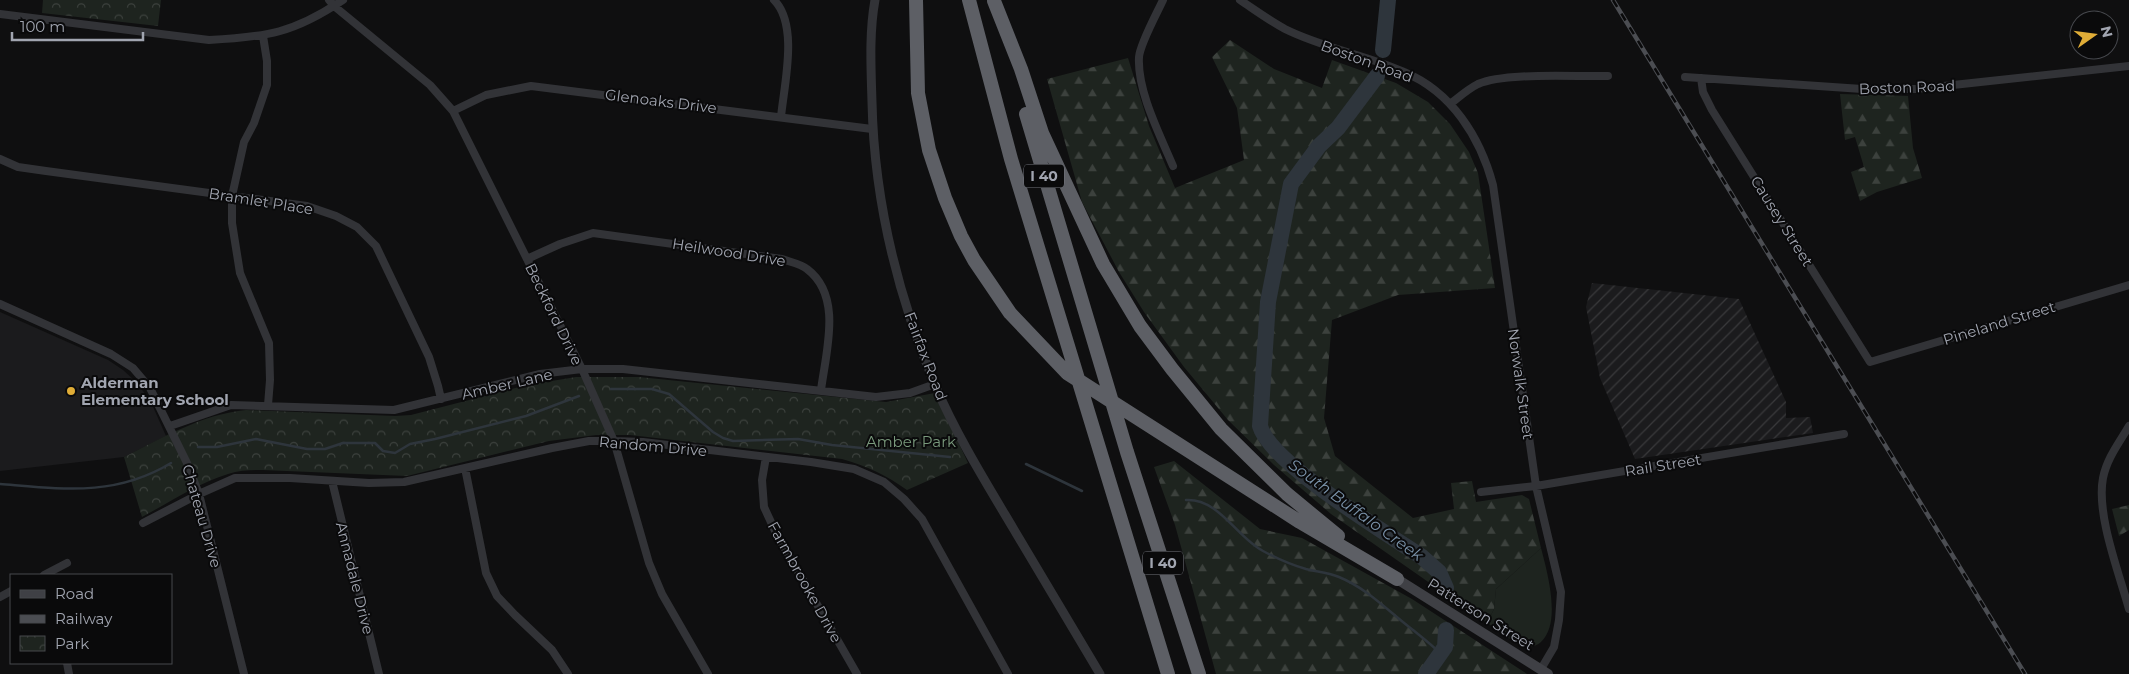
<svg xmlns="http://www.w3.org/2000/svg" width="2129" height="674" viewBox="0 0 2129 674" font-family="Montserrat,sans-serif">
	<defs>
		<pattern id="industrial-furrows" width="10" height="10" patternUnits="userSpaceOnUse" patternTransform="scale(1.25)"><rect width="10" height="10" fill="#1b1b1d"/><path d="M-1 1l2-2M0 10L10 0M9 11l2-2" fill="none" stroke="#39393b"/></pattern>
		<pattern id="forest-firs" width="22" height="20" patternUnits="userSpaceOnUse" patternTransform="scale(1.25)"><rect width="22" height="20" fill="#1e241f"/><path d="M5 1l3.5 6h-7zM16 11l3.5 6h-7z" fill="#3c413d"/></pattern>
		<pattern id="park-crowns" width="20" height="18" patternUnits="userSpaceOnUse" patternTransform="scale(1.25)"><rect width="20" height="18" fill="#1e241f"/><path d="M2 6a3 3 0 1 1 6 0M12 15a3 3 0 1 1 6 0" fill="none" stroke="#3c413d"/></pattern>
	</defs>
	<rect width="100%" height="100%" fill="#0f0f10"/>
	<path fill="#1b1b1d" d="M0 312 108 360 123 370 135 381 150 400 166 436 124 457 0 471Z"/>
	<path fill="url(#industrial-furrows)" d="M1592 283 1739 299 1786 402V418L1810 417 1813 433 1635 459 1600 378 1586 307Z"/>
	<path fill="#1e241f" d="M1541 548C1547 571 1562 623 1541 642 1537 646 1529 648 1523 646 1513 643 1497 629 1487 623L1494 609 1496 589Z"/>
	<path fill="url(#forest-firs)" d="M1230 40 1274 69 1322 88 1332 60 1396 83 1428 102 1450 124 1469 152 1478 173 1495 288 1398 295 1332 320 1324 418 1335 456 1413 518 1454 509 1451 483 1472 481 1476 502 1522 495 1529 499 1541 548 1496 589 1494 609 1487 623 1331 514 1274 465 1228 420 1184 367 1144 312 1119 272 1082 202 1047 79 1128 58 1149 126 1175 188 1244 160 1237 108 1212 57Z
		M1840 94 1908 96 1913 148 1922 178 1877 192 1860 201 1851 172 1864 167 1855 137 1845 140Z
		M1174 461 1260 529 1302 538 1412 599 1527 674H1216L1175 525 1154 467Z
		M2129 505V530L2119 536 2112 509Z"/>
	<path fill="url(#park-crowns)" d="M43 0H161L158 26 42 13Z
		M576 377H639L886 402 935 393 968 463 907 490C886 475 867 466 842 459L630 435H596L549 441 407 476 263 470C252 470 240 470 228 474 198 483 170 502 142 517L124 457C162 438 203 414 246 410L395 416 411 415 527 385Z"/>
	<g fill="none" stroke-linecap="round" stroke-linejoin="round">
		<path stroke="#2e353c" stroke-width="2.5" d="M611 389H652L669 394 713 432 723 438 733 441 798 439 832 445 950 457
			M198 447H217L256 439 307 449H325L343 443H375L383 451 395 453 410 444 435 439 526 416 579 396
			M1026 464 1082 491
			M0 484C62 489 115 497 171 463
			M1186 500C1219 498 1237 538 1263 551 1276 558 1292 565 1306 569 1318 572 1327 572 1339 577 1368 589 1388 611 1413 630 1423 638 1432 645 1442 655"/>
		<path stroke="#2e353c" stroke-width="16" d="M1383 50 1388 0
			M1377 76 1338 128 1319 146 1291 184 1268 302 1260 426C1270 463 1388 534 1422 557L1439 572 1446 588
			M1426 674 1445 647 1446 630"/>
		<path stroke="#323337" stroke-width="8" d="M329 0 334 6 430 85 453 111 582 369 614 441 649 563 662 594 708 674
			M774 0C799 25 784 85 781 117
			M1163 0C1157 13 1140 44 1139 57 1137 91 1160 135 1173 166
			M1240 0C1255 10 1270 21 1285 29 1323 48 1366 55 1404 72 1452 92 1480 137 1493 185L1536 486 1561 592 1559 620 1554 647 1541 669
			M0 14 209 40C267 37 294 33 343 0
			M263 36 267 61V85L254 123 244 142 232 196V223L240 273 269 343 270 380 268 405
			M1685 77 1862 89H1916L2129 66
			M1701 78 1703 92 1712 110 1870 362 2129 285
			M1450 104C1459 97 1468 89 1478 84 1505 72 1576 77 1608 76
			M453 111 486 95 531 86 872 129
			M0 159 18 167 46 171 307 206 336 216 357 227 376 246 429 357 438 386 441 399
			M527 259 560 244 593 233 782 259C790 262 801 264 807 269 843 296 826 351 821 390
			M0 304 111 354 133 368 150 388 187 463 199 494 244 674
			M170 426 231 405 394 410 540 374 582 369H623L876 397 910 393 935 384
			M2129 426C2119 443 2107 458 2103 478 2096 514 2119 573 2129 609
			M766 457 762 480 764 507 776 533 857 674
			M465 468 486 573 497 596 515 615 552 650 568 674
			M332 481 379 674
			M1481 492 1536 486 1844 434
			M143 523 199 494 235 478H290L369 483 404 482 552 448 589 441H614L643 442 811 462 854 469 884 482 904 499 922 519 1008 674
			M44 575 67 563
			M0 597 11 591
			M67 663 69 674"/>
		<path stroke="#323337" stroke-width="9" d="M875 0C869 33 871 68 872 102 874 198 898 296 935 385 956 434 985 481 1013 528 1042 577 1071 625 1100 674"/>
		<path stroke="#3f4045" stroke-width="10" d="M1397 579 1548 674"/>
		<path stroke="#5d5f65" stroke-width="14" d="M916 0 918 93 929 150 945 198 961 236 974 260 1010 313 1067 373 1300 522 1397 579
			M969 0 1011 159 1168 674
			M994 1 1021 69 1042 133 1103 264 1140 326 1172 369 1221 429 1287 494 1338 536
			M1026 114 1127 452 1199 674"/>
		<defs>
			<path id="rail" d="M1613 0 2025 674"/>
		</defs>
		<use href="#rail" stroke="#4b4d52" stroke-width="4.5"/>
		<use href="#rail" stroke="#0a0a0b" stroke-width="2.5" stroke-dasharray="8" stroke-linecap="butt"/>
	</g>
	<circle fill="#e0ad37" stroke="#0a0a0b" stroke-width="2" cx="71" cy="391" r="5"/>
	<g text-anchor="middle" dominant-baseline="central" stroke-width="4" stroke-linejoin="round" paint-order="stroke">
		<g fill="#0a0a0b" stroke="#74767e" stroke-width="1">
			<rect x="1024" y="164.5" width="40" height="23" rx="4"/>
			<rect x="1143" y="551.5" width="40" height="23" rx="4"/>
		</g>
		<g font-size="14" font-weight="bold" fill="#a1a5b0">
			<text x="1044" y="176">I 40</text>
			<text x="1163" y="563">I 40</text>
		</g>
		<g font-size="15" fill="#a1a5b0" stroke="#0a0a0b">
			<text transform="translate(1367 61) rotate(20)">Boston Road</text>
			<text transform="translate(1907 87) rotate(-2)">Boston Road</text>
			<text transform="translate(661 101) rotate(7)">Glenoaks Drive</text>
			<text transform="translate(261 201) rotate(9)">Bramlet Place</text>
			<text transform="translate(1782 221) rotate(58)">Causey Street</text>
			<text transform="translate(729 252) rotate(9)">Heilwood Drive</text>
			<text transform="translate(554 314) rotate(64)">Beckford Drive</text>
			<text transform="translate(1999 323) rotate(-17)">Pineland Street</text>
			<text transform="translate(926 356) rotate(69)">Fairfax Road</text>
			<text transform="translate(507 384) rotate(-13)">Amber Lane</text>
			<text transform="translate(1521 384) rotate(82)">Norwalk Street</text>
			<text transform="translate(653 446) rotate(5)">Random Drive</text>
			<text transform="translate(1663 465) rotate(-9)">Rail Street</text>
			<text transform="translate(202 516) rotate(74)">Chateau Drive</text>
			<text transform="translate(355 578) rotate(76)">Annadale Drive</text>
			<text transform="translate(805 582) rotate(61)">Farmbrooke Drive</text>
			<text transform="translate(1481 614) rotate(32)">Patterson Street</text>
		</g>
		<g font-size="15" font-weight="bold" fill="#a1a5b0" stroke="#0a0a0b" text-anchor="start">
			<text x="81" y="382">Alderman<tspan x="81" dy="17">Elementary School</tspan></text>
		</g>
		<g font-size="15" fill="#7a9a7d" stroke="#0a0a0b">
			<text x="911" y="441">Amber Park</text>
		</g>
		<g font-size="16" font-style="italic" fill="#7a92a9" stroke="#0a0a0b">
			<text transform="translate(1356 510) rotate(36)">South Buffalo Creek</text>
		</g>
	</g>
	<rect x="10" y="574" width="162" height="90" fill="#0a0a0b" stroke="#46484d"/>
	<rect x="20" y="590" width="25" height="8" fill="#3f4045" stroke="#46484d"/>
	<text x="55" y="599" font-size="15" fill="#a1a5b0">Road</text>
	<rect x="20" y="615" width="25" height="8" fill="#4b4d52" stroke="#46484d"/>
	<text x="55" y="624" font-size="15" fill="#a1a5b0">Railway</text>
	<rect x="20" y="636" width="25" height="15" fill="url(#park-crowns)" stroke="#46484d"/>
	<text x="55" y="649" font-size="15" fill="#a1a5b0">Park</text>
	<g transform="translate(2094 35) rotate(76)"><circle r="24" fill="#0a0a0b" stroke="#46484d"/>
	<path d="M0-4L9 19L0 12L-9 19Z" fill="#e0ad37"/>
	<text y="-8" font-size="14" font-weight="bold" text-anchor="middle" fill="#a1a5b0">N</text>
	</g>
	<path d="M12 32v8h131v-8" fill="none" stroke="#a1a5b0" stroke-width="2.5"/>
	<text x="20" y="32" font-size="15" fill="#a1a5b0" stroke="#0a0a0b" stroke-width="4" paint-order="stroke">100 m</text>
</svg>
